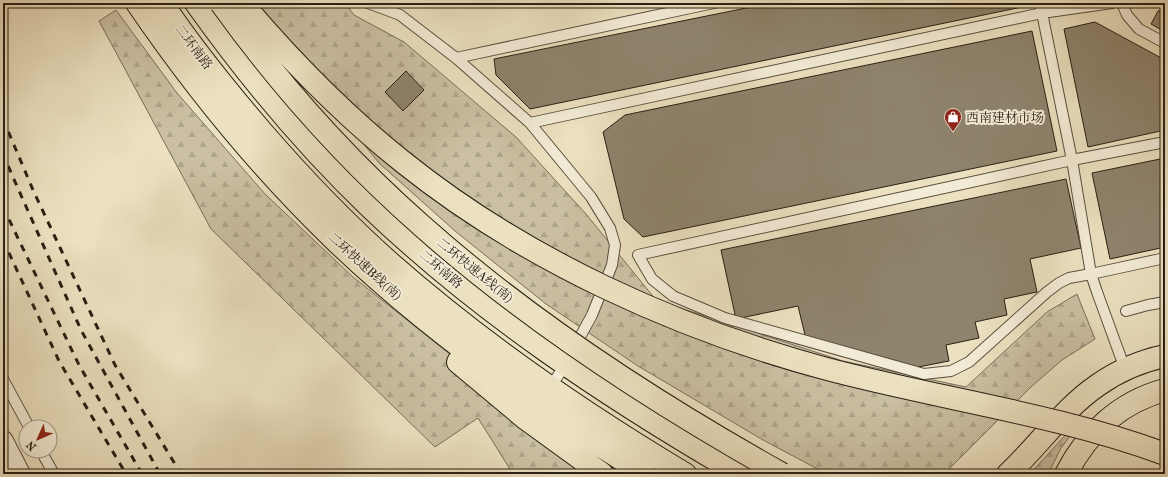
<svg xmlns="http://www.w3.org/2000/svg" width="1168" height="477" viewBox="0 0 1168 477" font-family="'IM FELL French Canon','Noto Serif SC',serif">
	<defs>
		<pattern id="forest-firs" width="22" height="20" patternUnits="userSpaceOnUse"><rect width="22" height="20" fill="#cabfa2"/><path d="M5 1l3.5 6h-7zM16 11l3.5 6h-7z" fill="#aea48b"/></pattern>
	</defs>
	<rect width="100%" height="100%" fill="#ebe0bf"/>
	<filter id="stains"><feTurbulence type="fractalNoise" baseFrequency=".005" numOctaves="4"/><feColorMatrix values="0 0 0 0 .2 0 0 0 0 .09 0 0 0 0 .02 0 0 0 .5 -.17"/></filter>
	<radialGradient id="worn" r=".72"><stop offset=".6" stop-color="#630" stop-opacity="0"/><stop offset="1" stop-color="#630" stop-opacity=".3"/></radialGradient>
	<path fill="url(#forest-firs)" stroke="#7a6f5a" d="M252 3H345L354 15 404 42 516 137 586 214 656 300 843 361 966 387 1047 312 1077 294 1095 339 1062 360 1031 387 946 472 942 474H827L763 440 638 366 546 304 455 231 379 163 280 41Z
		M116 10 177 93 265 194 353 277 485 382 622 474H513L478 418 435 447 211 229 99 21Z
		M1070 430 1073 432 1061 448 1048 474H1030Z"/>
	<path fill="#8e836c" stroke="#291f13" d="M771 3H1026L1027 6 530 109 496 75 494 59Z
		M1165 9V32L1151 24 1158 11Z
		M1095 22 1165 60V130L1088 147 1064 29Z
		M1032 31 1057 151 643 237 624 219 603 132 625 115Z
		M406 71 424 90 403 111 385 92Z
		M1165 158V247L1110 259 1092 173Z
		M1066 179 1081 248 1030 259 1037 292 1004 299 1007 315 975 322 979 338 946 345 949 361 908 369 806 339 798 306 736 319 721 250Z"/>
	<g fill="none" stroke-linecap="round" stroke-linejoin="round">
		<defs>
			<path id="lane" d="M368 3 400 15 456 58 530 123 591 197 610 228 615 245 612 265 592 315 574 348
				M1040 3 1072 160 1091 274 1097 292 1125 369
				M1122 3 1127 15 1139 29 1165 43
				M456 58 714 3
				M530 123 1042 13 1112 3
				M1165 142 1072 160 638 255 652 279 673 296 725 318 924 374 951 371 969 362 1047 292 1059 283 1069 278 1091 274 1165 258
				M1126 311 1148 305 1165 302
				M3 379 29 427
				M550 387 567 363
				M41 451 54 474"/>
			<path id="street" d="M3 441 20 474"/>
			<path id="primary" d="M162 3C192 48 227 91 263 133 302 178 344 222 390 263 481 343 581 412 685 474
				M196 3C248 76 306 146 371 208 481 313 609 398 740 474
				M1008 474C1039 445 1063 409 1098 385 1118 371 1141 361 1165 356
				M1066 474C1087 433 1120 402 1165 390"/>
			<path id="highway" d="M137 3C195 88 263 171 337 242 430 331 536 406 645 474
				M458 362 525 418 602 474"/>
		</defs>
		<use href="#lane" stroke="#5a4f3e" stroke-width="12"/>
		<use href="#street" stroke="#5a4f3e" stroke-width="22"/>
		<use href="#primary" stroke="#291f13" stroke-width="24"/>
		<use href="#highway" stroke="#291f13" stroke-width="24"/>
		<use href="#lane" stroke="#f2ebd5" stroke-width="10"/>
		<use href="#street" stroke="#f2ebd5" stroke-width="20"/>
		<use href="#primary" stroke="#ebe0bf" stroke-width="22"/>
		<use href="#highway" stroke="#ebe0bf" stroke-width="22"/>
		<path stroke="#291f13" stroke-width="3" stroke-dasharray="7 7" stroke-linecap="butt" d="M3 119 33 190 115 365 181 474
			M3 153 12 175 81 330 160 474
			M3 207 79 365 142 474
			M3 240 59 361 126 474"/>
		<defs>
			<path id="highway-bridge" d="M221 3C279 84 347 160 422 226 531 323 655 403 782 474
				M242 3C291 61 344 115 403 162 525 260 678 329 827 369 940 399 1056 414 1165 454"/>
		</defs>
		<use href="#highway-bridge" stroke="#291f13" stroke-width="24" stroke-linecap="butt"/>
		<use href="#highway-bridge" stroke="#ebe0bf" stroke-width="22"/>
	</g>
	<defs>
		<symbol id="shop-pin" viewBox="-11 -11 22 30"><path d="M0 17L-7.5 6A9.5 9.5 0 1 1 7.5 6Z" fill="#8f2418" stroke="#f2ebd5"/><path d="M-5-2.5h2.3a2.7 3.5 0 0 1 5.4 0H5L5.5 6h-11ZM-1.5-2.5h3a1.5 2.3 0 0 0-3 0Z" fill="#fff"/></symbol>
	</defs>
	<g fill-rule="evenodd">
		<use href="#shop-pin" x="943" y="107" width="20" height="27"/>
	</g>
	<g text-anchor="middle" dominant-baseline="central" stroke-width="4" stroke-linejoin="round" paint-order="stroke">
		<g font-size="13" fill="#291f13" stroke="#f2ebd5">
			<text transform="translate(194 47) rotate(53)">二环南路</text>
			<text transform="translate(365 266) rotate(42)">二环快速B线(南)</text>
			<text transform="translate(441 269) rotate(40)">二环南路</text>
			<text transform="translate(475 270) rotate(39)">二环快速A线(南)</text>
		</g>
		<g font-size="13" fill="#291f13" stroke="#f2ebd5" text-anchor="start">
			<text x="966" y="117">西南建材市场</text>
		</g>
	</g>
	<rect width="1168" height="477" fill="none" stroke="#ebe0bf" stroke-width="16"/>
	<rect x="4" y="4" width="1160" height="469" fill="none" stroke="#291f13" stroke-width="2"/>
	<rect x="8" y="8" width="1152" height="461" fill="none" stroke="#291f13"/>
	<g transform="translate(38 439) rotate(225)"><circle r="19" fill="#f2ebd5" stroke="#a29987"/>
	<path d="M0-3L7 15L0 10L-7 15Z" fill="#8f2418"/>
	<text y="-6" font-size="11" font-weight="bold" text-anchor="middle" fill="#291f13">N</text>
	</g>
	<rect width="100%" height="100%" filter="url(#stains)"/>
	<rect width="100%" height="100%" fill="url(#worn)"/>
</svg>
